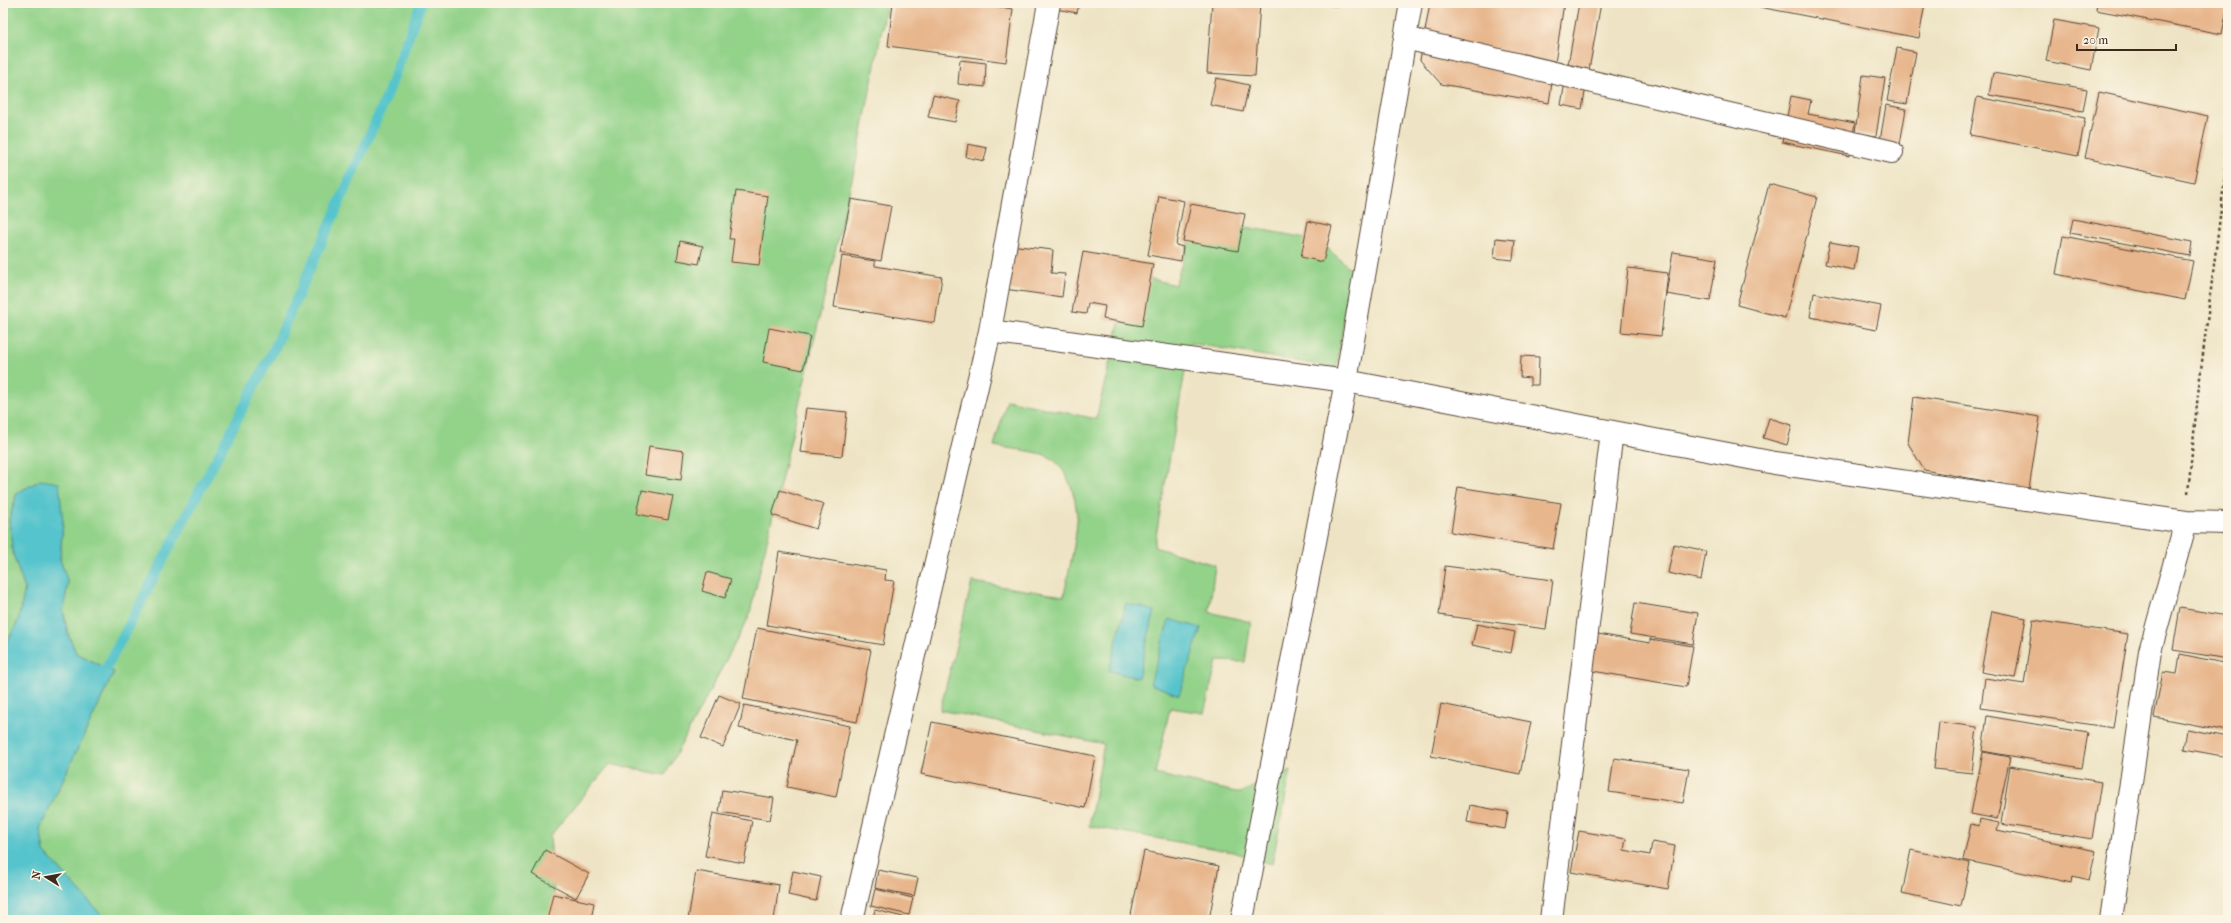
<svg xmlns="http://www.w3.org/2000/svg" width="2231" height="923" viewBox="0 0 2231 923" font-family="'IM FELL French Canon',serif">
	<rect width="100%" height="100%" fill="#fcf5e5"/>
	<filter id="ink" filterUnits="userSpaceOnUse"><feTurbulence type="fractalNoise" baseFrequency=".025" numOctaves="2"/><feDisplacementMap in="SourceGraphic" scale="8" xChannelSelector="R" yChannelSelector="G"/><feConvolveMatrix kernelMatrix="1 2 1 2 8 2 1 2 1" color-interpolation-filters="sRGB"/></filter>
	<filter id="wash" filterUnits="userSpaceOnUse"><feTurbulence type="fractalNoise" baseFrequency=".012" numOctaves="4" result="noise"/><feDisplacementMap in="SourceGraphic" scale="16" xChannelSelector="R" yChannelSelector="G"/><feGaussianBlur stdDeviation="0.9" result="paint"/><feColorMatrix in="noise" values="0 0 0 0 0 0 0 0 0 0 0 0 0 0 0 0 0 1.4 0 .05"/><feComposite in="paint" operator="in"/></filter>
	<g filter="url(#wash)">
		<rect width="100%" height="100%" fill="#eee4c5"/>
		<path fill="#92d289" stroke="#667e54" d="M3 3H887L857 158 749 617 665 775 610 764 550 836 556 920H106L44 852 40 828 114 672 76 653 68 634 63 610 68 583 60 559 63 522 41 480 17 493 9 520 13 554 25 589 18 621 3 650Z
			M1196 218 1318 240 1352 270 1336 368 1190 343 1154 547 1215 565 1209 612 1251 622 1245 662 1217 661 1204 713 1170 708 1155 774 1240 793 1291 770 1272 864 1233 852 1089 826 1104 744 940 710 972 582 1064 596C1068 572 1076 544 1077 520 1077 499 1068 464 1045 455 1030 450 1010 449 994 446L1007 400 1096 419 1131 274 1175 285Z"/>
		<path fill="#56c4cc" stroke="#487775" d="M41 480 59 483 63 522 60 559 68 583 63 611 68 634 76 653 114 672 40 828 44 852 106 920H3V650L18 621 25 589 13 554 9 520 17 493Z
			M1126 603 1155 611 1138 678 1109 671Z
			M1169 619 1201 628 1179 695 1150 684Z"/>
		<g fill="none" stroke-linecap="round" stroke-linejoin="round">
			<path stroke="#56c4cc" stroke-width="10" d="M100 680 275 347 386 98 421 3"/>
		</g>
		<g id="blocks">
			<path fill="#e7b68c" d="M893 3H970L1013 9 1006 62 888 46Z
				M1057 3H1079L1077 13 1056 9Z
				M1212 3H1260L1255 76 1207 73Z
				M1315 3H1366V7L1315 5Z
				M1430 3H1564L1549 103 1441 84 1420 60Z
				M1579 3H1601L1582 109 1561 105Z
				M1739 3H1925L1919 38Z
				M2097 3H2228V4L2222 34 2096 10Z
				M2054 20 2099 28 2091 70 2046 61Z
				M1897 48 1916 52 1907 104 1887 101Z
				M960 60 986 63 985 87 958 84Z
				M1993 73 2087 89 2083 111 1989 95Z
				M1863 75 1885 78 1876 136 1855 133Z
				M1216 78 1249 85 1243 112 1210 105Z
				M2099 92 2208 116 2194 182 2085 158Z
				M933 95 960 101 955 122 928 117Z
				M1791 96 1811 100 1808 114 1855 123 1849 156 1782 142Z
				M1977 97 2085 118 2078 156 1970 135Z
				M1886 105 1906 109 1898 156 1878 153Z
				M968 144 987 148 984 161 966 157Z
				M1769 184 1817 197 1785 318 1737 305Z
				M736 191 768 196 759 265 731 262 734 239H729Z
				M1159 196 1184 201 1176 245 1183 247 1181 261 1148 255Z
				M851 199 891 206 881 261 840 253Z
				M1191 204 1245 214 1238 251 1183 241Z
				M2073 219 2192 242 2190 256 2070 233Z
				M1308 221 1332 226 1323 262 1301 257Z
				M2063 236 2193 261 2185 300 2056 274Z
				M1496 238 1515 240 1513 260 1494 258Z
				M680 241 703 246 699 264 677 260Z
				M1830 242 1858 247 1854 270 1825 264Z
				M1009 245 1053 250 1051 273 1065 274 1062 297 1004 289Z
				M1083 252 1153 264 1142 326 1103 319 1105 306 1088 303 1086 314 1072 312Z
				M1673 252 1717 259 1710 301 1666 294Z
				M842 256 875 261V266L942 277 935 323 834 307Z
				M1628 268 1668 273 1661 336 1621 332Z
				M1814 293 1881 306 1876 330 1810 317Z
				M769 328 810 336 803 370 763 362Z
				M1521 356 1539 357 1538 385H1530V378L1520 377Z
				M1914 397 2040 417 2029 489 1924 470 1908 443Z
				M806 408 847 412 842 456 800 452Z
				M1769 418 1792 425 1787 445 1763 438Z
				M649 446 684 451 681 480 645 475Z
				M1458 487 1561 503 1553 549 1451 532Z
				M642 490 673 496 668 520 637 514Z
				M780 490 824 504 816 529 772 515Z
				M1674 544 1706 551 1701 580 1668 573Z
				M779 552 886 570 885 580 894 581 883 645 767 625Z
				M1445 566 1553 580 1546 629 1439 615Z
				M707 572 731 579 725 598 702 591Z
				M1635 603 1698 613 1693 644 1630 634Z
				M2180 608 2228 616V659L2173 650Z
				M1992 611 2026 618 2015 678 1981 672Z
				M2033 620 2128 634 2113 728 1981 708 1985 678 2024 684Z
				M1477 624 1515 632 1511 653 1472 645Z
				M757 628 871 650 857 722 743 699Z
				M1592 633 1650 643V639L1693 646 1686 687 1581 669Z
				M2180 654 2228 664 2227 731 2154 717 2163 672 2177 674Z
				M719 695 741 704 723 747 701 738Z
				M1441 704 1531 722 1520 774 1431 756Z
				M744 705 850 726 836 797 787 787 797 740 739 728Z
				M1987 716 2088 733 2082 768 1982 751Z
				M932 722 1095 756 1085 808 921 774Z
				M1939 722 1977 727 1972 773 1934 769Z
				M2187 729 2228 737V757L2184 749Z
				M1983 752 2010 757 1997 819 1971 814Z
				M1614 758 1689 769 1683 803 1609 792Z
				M2010 766 2101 782 2092 839 2001 824Z
				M722 790 774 798 770 820 719 812Z
				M1470 805 1508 812 1505 829 1467 822Z
				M713 813 752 821 744 863 705 856Z
				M1980 819 1999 823 1997 830 2096 851 2089 880 2073 876 2072 883 1963 860 1971 824 1979 826Z
				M1579 831 1626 839 1624 850 1650 855 1652 842 1675 846 1668 889 1571 872Z
				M545 850 589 874 576 898 532 874Z
				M1911 850 1970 863 1961 906 1902 893Z
				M1144 851 1219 866 1209 920H1130Z
				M878 870 918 878 914 896 875 888Z
				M696 871 779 885 774 920H688Z
				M793 871 821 877 816 901 788 895Z
				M875 889 913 898 909 915 871 906Z
				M553 894 594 903 591 920H547Z
				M875 910 903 917 902 920H872Z
				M1941 916 1956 919V920H1941Z"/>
		</g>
	</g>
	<g filter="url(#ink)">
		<use href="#blocks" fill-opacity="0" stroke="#564637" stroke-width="1"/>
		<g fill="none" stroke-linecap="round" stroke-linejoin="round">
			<defs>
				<path id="street" d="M1405 38 1892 152
					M990 331 1346 381 1775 463 2186 522 2228 523
					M852 920 990 331 1049 3
					M1242 920 1346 381 1411 3
					M1551 920 1612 432
					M2111 920 2150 651 2186 522"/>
			</defs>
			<use href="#street" stroke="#564637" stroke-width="24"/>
			<path stroke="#564637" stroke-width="2.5" stroke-dasharray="3 3" stroke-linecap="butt" d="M2188 493 2198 394 2228 152"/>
			<use href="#street" stroke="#fff" stroke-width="22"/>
		</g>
	</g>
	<rect width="2231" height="923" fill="none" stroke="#fcf5e5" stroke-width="16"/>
	<g transform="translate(46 877) rotate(281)" stroke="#fcf5e5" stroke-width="3" paint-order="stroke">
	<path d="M0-3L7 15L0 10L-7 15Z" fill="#3b2a1e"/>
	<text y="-6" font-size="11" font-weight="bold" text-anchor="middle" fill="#3b2a1e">N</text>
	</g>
	<path d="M2077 44v6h99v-6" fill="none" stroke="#3b2a1e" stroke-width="2"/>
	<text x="2083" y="44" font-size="12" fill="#3b2a1e" stroke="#fcf5e5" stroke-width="3" paint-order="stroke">20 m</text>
</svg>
